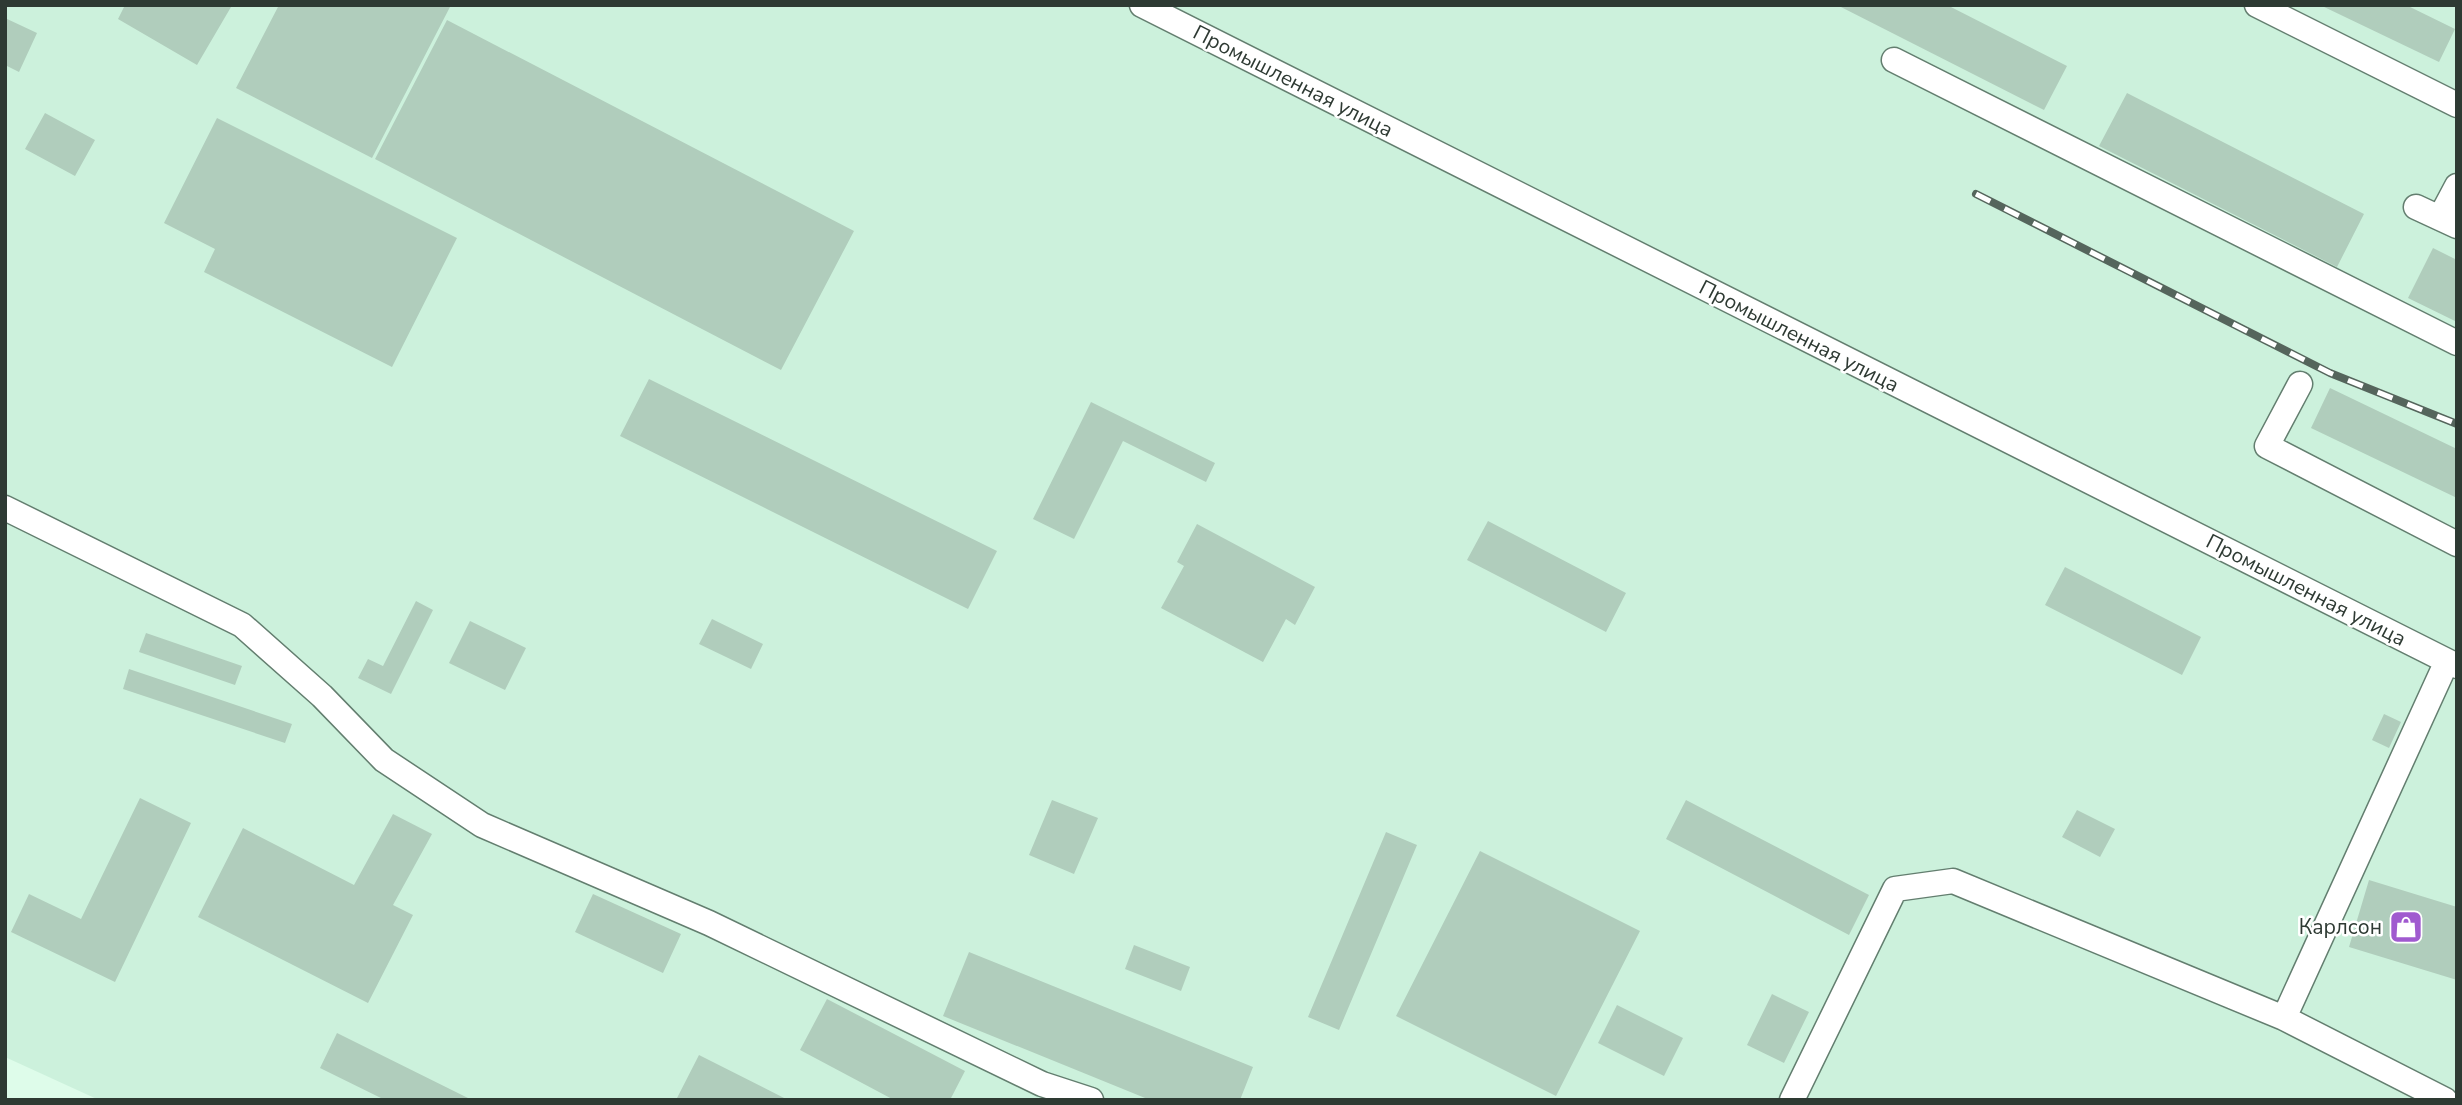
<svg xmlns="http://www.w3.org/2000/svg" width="2462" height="1105" viewBox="0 0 2462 1105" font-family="'Nunito Sans',sans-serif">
	<rect width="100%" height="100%" fill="#defcea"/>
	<path fill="#ccf1dc" d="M5 5H2457V1100H99L5 1057Z"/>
	<path fill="#b0cdbc" d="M125 5H228L231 7 197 65 118 19Z
		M279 5H451L372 158 236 88Z
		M1837 5H1947L2067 66 2044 110Z
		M2320 5H2406L2455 29 2439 62Z
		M5 18 37 33 19 72 5 65Z
		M447 20 854 231 781 370 375 159Z
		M2127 93 2364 214 2337 267 2099 146Z
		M45 113 95 140 75 176 25 149Z
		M217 118 457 238 392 367 204 272 215 249 164 223Z
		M2433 248 2457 260V322L2408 298Z
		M649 379 997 551 968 609 620 436Z
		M2330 388 2457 449V498L2311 428Z
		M1091 402 1215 463 1206 482 1123 441 1074 539 1033 519Z
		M1488 521 1626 593 1606 632 1467 560Z
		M1197 524 1315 587 1295 625 1286 619 1263 662 1161 608 1184 566 1177 562Z
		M2065 567 2201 637 2182 675 2045 605Z
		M416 601 433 610 391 694 358 678 368 659 383 666Z
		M712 619 763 644 751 669 699 644Z
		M470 621 526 648 505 690 449 663Z
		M146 633 242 666 235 685 139 652Z
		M129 669 292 724 285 743 123 689Z
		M2384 714 2401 722 2389 748 2372 740Z
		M140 798 191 823 115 982 11 932 29 894 81 919Z
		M1052 800 1098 818 1074 874 1029 855Z
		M1686 800 1869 895 1849 935 1666 839Z
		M2077 810 2115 829 2100 857 2062 837Z
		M393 814 432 834 393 905 413 915 368 1003 198 917 243 828 354 885Z
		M1386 832 1417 845 1339 1030 1308 1017Z
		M1480 851 1640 931 1556 1096 1396 1016Z
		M2369 880 2457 907V980L2349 947Z
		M593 894 681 934 663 973 575 932Z
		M1134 945 1190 967 1181 991 1125 969Z
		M969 952 1253 1067 1240 1100H1150L943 1016Z
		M1772 994 1809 1012 1784 1063 1747 1045Z
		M827 999 965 1071 950 1100H894L800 1050Z
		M1617 1005 1683 1038 1664 1076 1598 1043Z
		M337 1033 472 1100H385L320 1068Z
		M699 1055 788 1100H676Z"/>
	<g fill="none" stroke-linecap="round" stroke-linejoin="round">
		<defs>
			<path id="minor" d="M1142 5 2457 666
				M2257 5 2457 105
				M1894 60 2457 343
				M2416 207 2457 226
				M2440 218 2457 186
				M2300 384 2267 446 2457 544
				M5 508 242 625 322 696 384 760 482 825 709 923 1042 1084 1091 1100
				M1792 1100 1895 889 1953 881 2284 1018
				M2445 1100 2284 1018 2447 661"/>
		</defs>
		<use href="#minor" stroke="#637e6f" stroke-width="27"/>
		<use href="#minor" stroke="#fff" stroke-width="24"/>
		<defs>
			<path id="rail" d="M1976 194 2330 373 2457 424"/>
		</defs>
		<use href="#rail" stroke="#55655c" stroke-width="8"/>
		<use href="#rail" stroke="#fff" stroke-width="5" stroke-dasharray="16" stroke-linecap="butt"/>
	</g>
	<defs>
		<symbol id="shop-square" viewBox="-11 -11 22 22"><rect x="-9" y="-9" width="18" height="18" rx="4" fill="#a05acf" stroke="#fff"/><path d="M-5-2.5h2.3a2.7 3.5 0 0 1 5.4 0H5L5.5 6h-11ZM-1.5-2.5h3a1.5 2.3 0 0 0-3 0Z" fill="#fff"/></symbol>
	</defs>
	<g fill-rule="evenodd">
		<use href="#shop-square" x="2387" y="908" width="38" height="38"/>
	</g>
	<g text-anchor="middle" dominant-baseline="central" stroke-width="5" stroke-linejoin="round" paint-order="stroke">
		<g font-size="21" fill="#2e3a33" stroke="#fff">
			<text transform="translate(1293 81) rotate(27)">Промышленная улица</text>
			<text transform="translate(1799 336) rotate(27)">Промышленная улица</text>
			<text transform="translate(2306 590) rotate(27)">Промышленная улица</text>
		</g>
		<g font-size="21" fill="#2e3a33" stroke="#fff" text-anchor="end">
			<text x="2382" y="927">Карлсон</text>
		</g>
	</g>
	<rect width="2462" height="1105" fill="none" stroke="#2e3a33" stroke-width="14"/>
</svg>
